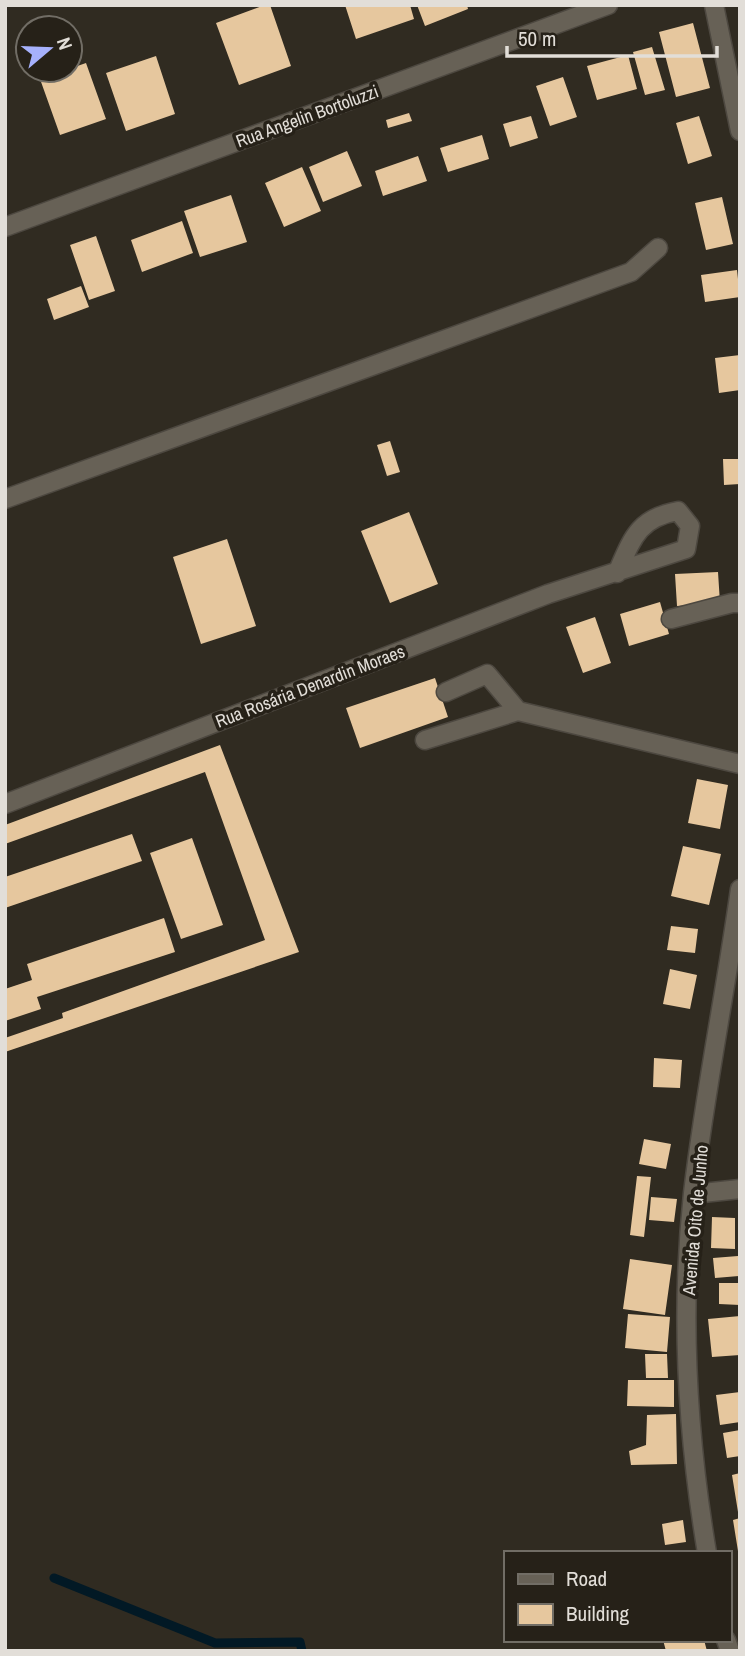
<svg xmlns="http://www.w3.org/2000/svg" width="745" height="1656" viewBox="0 0 745 1656" font-family="'Archivo Narrow',sans-serif">
	<rect width="100%" height="100%" fill="#302b21"/>
	<g fill="none" stroke-linecap="round" stroke-linejoin="round">
		<path stroke="#021925" stroke-width="9" d="M54 1578 215 1643 300 1642 302 1651"/>
	</g>
	<path fill="#e6c79e" d="M265 5H270L291 66 239 85 216 23Z
		M345 5H410L414 19 356 39Z
		M417 5H467L468 9 425 26Z
		M693 23 710 88 676 97 659 32Z
		M652 47 665 90 645 95 633 52Z
		M628 55 637 89 597 100 587 66Z
		M156 56 175 114 126 131 106 73Z
		M86 63 106 119 60 135 40 79Z
		M563 77 577 117 550 126 536 86Z
		M409 113 412 121 388 128 386 120Z
		M531 116 538 138 510 147 503 124Z
		M699 116 712 156 688 164 676 123Z
		M482 135 489 159 448 172 440 148Z
		M347 151 362 186 323 202 309 167Z
		M418 156 427 181 383 196 375 171Z
		M302 167 321 211 284 227 265 183Z
		M231 195 247 242 200 257 184 211Z
		M722 197 733 244 706 250 695 203Z
		M182 221 193 253 142 272 131 240Z
		M96 236 115 291 89 300 70 245Z
		M737 270 740 297 705 302 701 275Z
		M81 286 89 307 54 320 47 299Z
		M740 355V390L719 393 715 358Z
		M390 441 400 472 387 476 377 445Z
		M723 459H740V484L724 485Z
		M409 512 438 584 390 603 361 531Z
		M227 539 256 626 201 644 173 557Z
		M718 572 720 603 677 606 675 574Z
		M660 602 669 634 629 646 620 614Z
		M595 617 611 663 583 673 566 627Z
		M435 678 448 717 360 748 346 708Z
		M220 745 299 952 5 1052V1038L63 1018 62 1013 265 940 205 772 5 844V825Z
		M697 779 728 785 720 829 688 823Z
		M132 834 142 861 5 908V877Z
		M192 838 223 925 181 939 150 853Z
		M683 846 721 854 709 905 671 896Z
		M164 918 175 952 37 997 41 1009 5 1021V989L32 980 27 964Z
		M671 926 698 929 695 953 667 950Z
		M670 969 697 975 690 1009 663 1004Z
		M654 1058 682 1060 680 1088 653 1087Z
		M644 1139 671 1144 666 1169 639 1164Z
		M637 1176 651 1177 644 1237 630 1235Z
		M651 1197 677 1199 674 1222 649 1220Z
		M712 1217 735 1218V1249L711 1248Z
		M738 1256 739 1276 715 1278 713 1258Z
		M630 1259 672 1265 665 1315 623 1309Z
		M719 1283H740V1305L719 1304Z
		M628 1314 670 1317 667 1352 625 1348Z
		M740 1316V1355L712 1357 708 1319Z
		M645 1354H667L668 1378H646Z
		M628 1380H674V1407L627 1406Z
		M740 1392V1422L720 1425 716 1395Z
		M676 1414 677 1464 631 1465 629 1451 646 1445 647 1415Z
		M740 1430V1456L727 1458 723 1433Z
		M740 1473V1512H738L732 1475Z
		M740 1518V1551H738L733 1520Z
		M683 1520 686 1542 665 1545 662 1524Z
		M663 1640H704L707 1651H666Z"/>
	<g fill="none" stroke-linecap="round" stroke-linejoin="round">
		<defs>
			<path id="minor" d="M714 5 740 131
				M5 227 608 5
				M5 499 631 272 658 248
				M671 619 732 603H740
				M446 692 487 674 518 711 740 764
				M425 740 518 711
				M5 804 548 594 686 549 690 526 678 511C638 518 632 539 617 573
				M693 1194 740 1189
				M707 1553C687 1434 680 1313 693 1193 705 1091 726 990 740 889
				M726 1640 730 1651"/>
		</defs>
		<use href="#minor" stroke="#4d4840" stroke-width="21"/>
		<use href="#minor" stroke="#676156" stroke-width="18"/>
	</g>
	<g text-anchor="middle" dominant-baseline="central" stroke-width="7" stroke-linejoin="round" paint-order="stroke">
		<g font-size="18" fill="#e2ded8" stroke="#262118">
			<text transform="translate(307 116) rotate(-20)">Rua Angelin Bortoluzzi</text>
			<text transform="translate(310 686) rotate(-21)">Rua Rosária Denardin Moraes</text>
			<text transform="translate(695 1220) rotate(-85)">Avenida Oito de Junho</text>
		</g>
	</g>
	<rect width="745" height="1656" fill="none" stroke="#e2ded8" stroke-width="14"/>
	<rect x="504" y="1551" width="228" height="91" fill="#262118" stroke="#716d65" stroke-width="2"/>
	<rect x="518" y="1574" width="35" height="10" fill="#676156" stroke="#716d65" stroke-width="2"/>
	<text x="566" y="1586" font-size="21" fill="#e2ded8">Road</text>
	<rect x="518" y="1604" width="35" height="21" fill="#e6c79e" stroke="#716d65" stroke-width="2"/>
	<text x="566" y="1621" font-size="21" fill="#e2ded8">Building</text>
	<g transform="translate(49 49) rotate(71)"><circle r="33" fill="#262118" stroke="#716d65" stroke-width="2"/>
	<path d="M0-5L12 26L0 18L-12 26Z" fill="#a6b1fc"/>
	<text y="-10" font-size="19" font-weight="bold" text-anchor="middle" fill="#e2ded8">N</text>
	</g>
	<path d="M507 46v10h210v-10" fill="none" stroke="#e2ded8" stroke-width="3.5"/>
	<text x="518" y="46" font-size="21" fill="#e2ded8" stroke="#262118" stroke-width="5" paint-order="stroke">50 m</text>
</svg>
